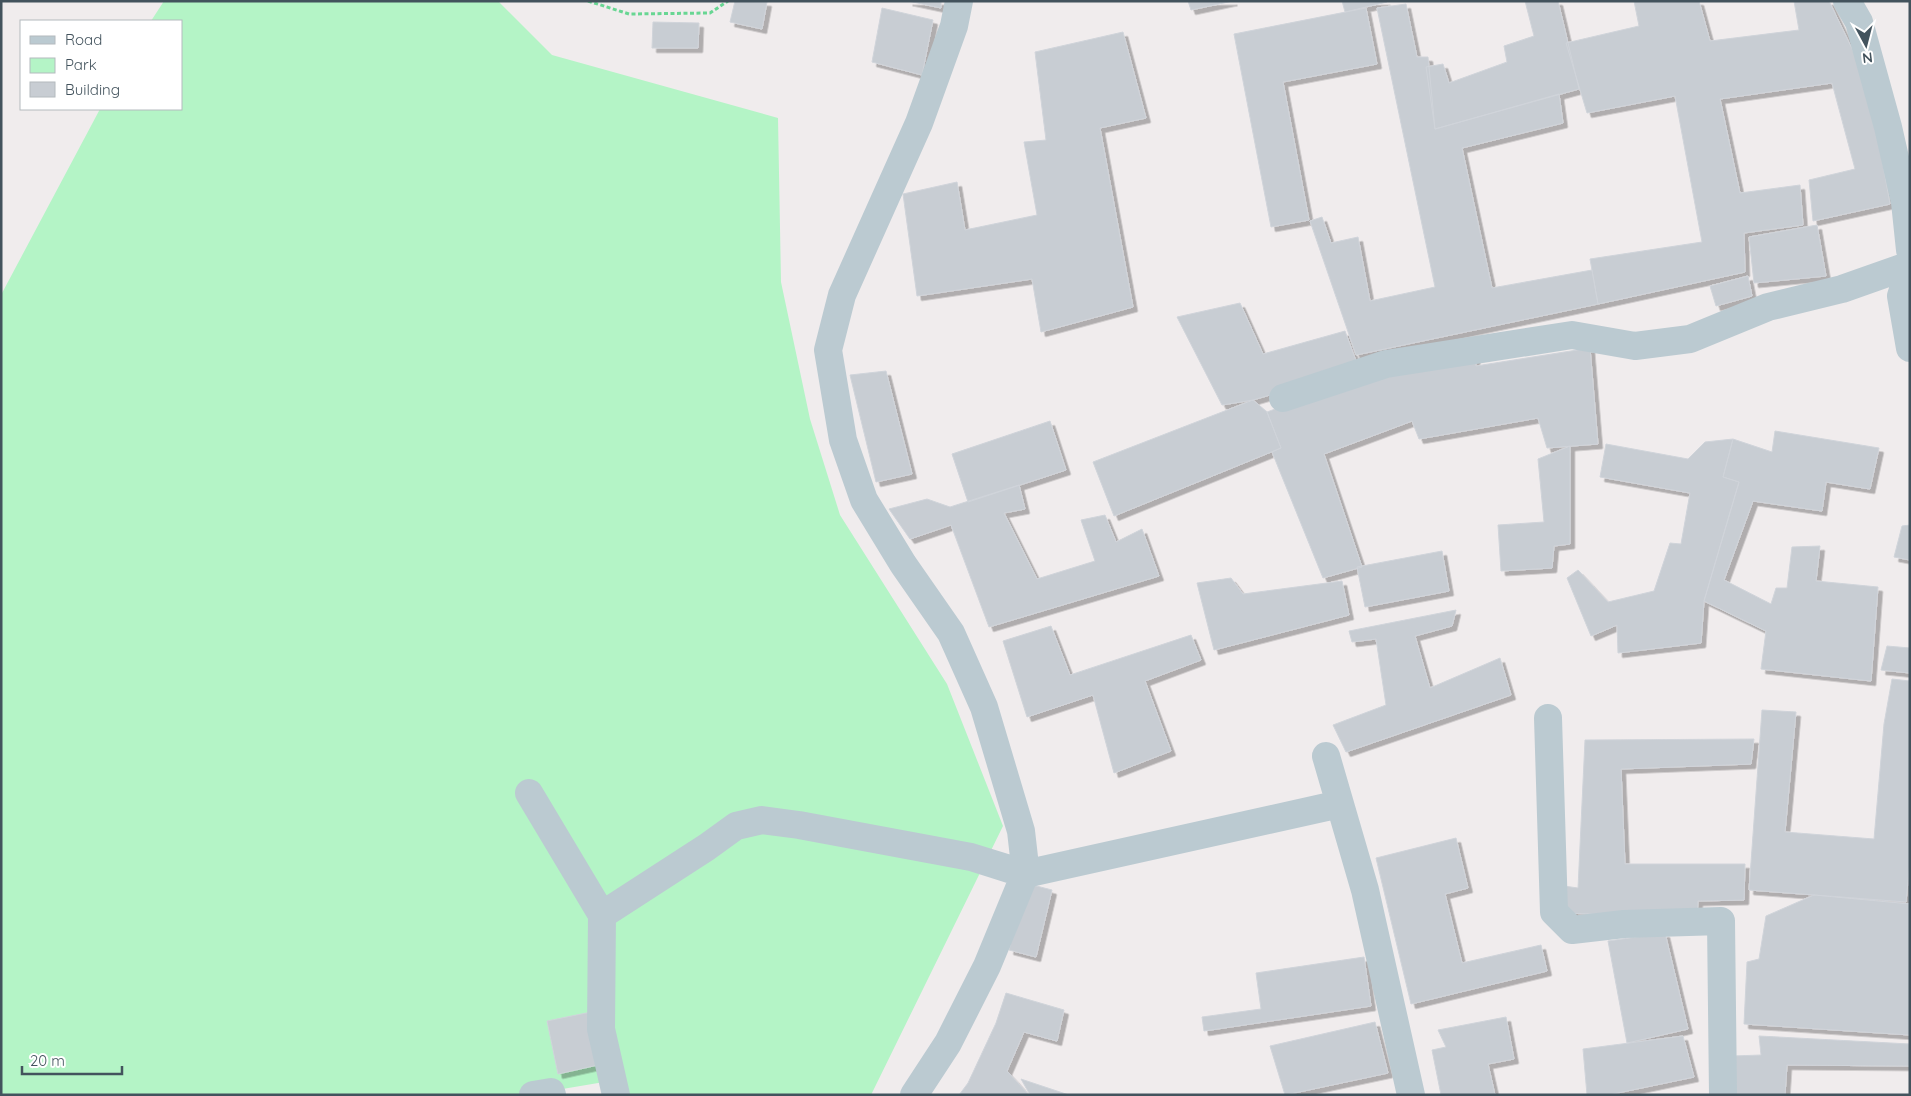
<svg xmlns="http://www.w3.org/2000/svg" width="1911" height="1096" viewBox="0 0 1911 1096" font-family="Quicksand,sans-serif">
	<defs>
		<filter id="shadow"><feDropShadow dx="4.5" dy="4.5" stdDeviation="0" flood-color="#0004"/></filter>
	</defs>
	<rect width="100%" height="100%" fill="#f0eced"/>
	<path fill="#b4f4c6" d="M164 1H498L552 55 778 118 781 282 810 419 840 515 947 684 1003 826 871 1095H608L604 1082 527 1095H1V295L100 109H181V21H151Z"/>
	<path fill="#c8cdd3" stroke="#d0d4da" filter="url(#shadow)" d="M735 1 767 2 762 29 730 22Z
		M908 1H941V8Z
		M1188 1H1233L1191 10Z
		M1342 1H1386L1387 2 1345 12Z
		M1525 1H1558L1579 89 1435 129 1426 67 1443 64 1449 83 1507 62 1504 46 1534 36Z
		M1634 1H1699L1710 41 1799 30 1794 1H1829L1856 57 1877 132 1890 204 1813 221 1809 180 1855 169 1832 83 1720 99 1740 193 1800 185 1803 225 1744 233 1745 272 1598 304 1590 259 1702 242 1675 96 1587 113 1566 43 1639 26Z
		M1406 4 1417 57H1428L1435 129 1559 94 1563 123 1462 148 1492 288 1592 270 1598 304 1356 355 1310 221 1322 217 1331 243 1358 237 1370 301 1435 287 1377 8Z
		M882 8 933 20 922 75 872 62Z
		M1366 8 1377 64 1283 82 1309 220 1271 227 1234 34Z
		M653 22 699 23 698 48H652Z
		M1123 32 1146 118 1100 128 1133 307 1041 332 1032 279 917 296 903 194 957 182 965 230 1037 215 1024 142 1046 140 1035 52Z
		M1817 225 1826 276 1754 283 1749 237Z
		M1748 276 1752 296 1716 306 1710 286Z
		M1240 303 1263 354 1345 331 1359 369 1253 400 1222 405 1177 317Z
		M1590 348 1598 444 1547 448 1538 418 1419 439 1412 421 1324 454 1362 567 1323 578 1272 452 1281 448 1267 412 1399 363 1475 353 1476 366Z
		M886 371 912 474 876 482 850 375Z
		M1253 400 1267 412 1281 448 1114 516 1093 462Z
		M1050 421 1066 470 968 502 952 454Z
		M1775 431 1879 448 1870 489 1826 482 1822 511 1753 501 1724 580 1771 604 1776 588H1787L1792 547 1820 546 1816 581 1878 587 1871 681 1761 669 1766 631 1704 601 1739 482 1723 477 1733 439 1772 452Z
		M1733 439 1723 477 1739 482 1704 601 1701 643 1618 653 1617 625 1591 636 1567 578 1578 570 1608 602 1654 591 1670 543 1681 544 1690 493 1600 477 1606 444 1688 459 1705 442Z
		M1570 446V544L1554 546 1552 568 1501 571 1498 525 1544 522 1538 459Z
		M1019 485 1025 509 1004 513 1037 579 1095 561 1081 520 1105 515 1116 542 1142 529 1159 576 989 627 951 525 910 539 889 509 927 499 950 507Z
		M1910 525V560L1894 557 1902 526Z
		M1442 551 1449 591 1365 607 1357 567Z
		M1231 578 1243 594 1342 581 1349 615 1214 650 1197 583Z
		M1456 610 1452 626 1415 636 1430 688 1500 658 1511 695 1346 752 1333 725 1386 705 1376 639 1352 642 1349 631Z
		M1051 626 1070 675 1191 635 1201 660 1145 681 1171 751 1114 773 1093 695 1027 717 1003 641Z
		M1887 646 1910 648V673L1881 670Z
		M1892 679 1910 681V860L1906 902 1749 890 1762 710 1796 712 1785 832 1874 839 1884 724Z
		M1754 739 1751 764 1621 769 1625 864H1745L1744 900 1698 901 1697 918 1564 913V886L1578 888 1585 740Z
		M1456 838 1468 888 1445 894 1462 963 1541 945 1547 971 1411 1004 1376 858Z
		M1025 883 1052 890 1036 957 1009 950Z
		M1814 895 1910 904V1035L1744 1024 1747 962 1759 959 1766 916Z
		M1665 933 1688 1029 1627 1043 1608 941Z
		M1364 957 1371 1006 1204 1031 1202 1017 1261 1009 1256 973Z
		M1006 993 1064 1010 1057 1041 1024 1032 1007 1071 1029 1095H959L968 1083 996 1023Z
		M596 1011 607 1063 558 1074 547 1021Z
		M1506 1017 1514 1059 1488 1064 1495 1095H1441L1432 1050 1446 1047 1438 1030Z
		M1375 1022 1388 1073 1285 1095 1270 1046Z
		M1683 1036 1694 1077 1608 1095H1587L1583 1049Z
		M1759 1036 1910 1044V1066L1787 1065 1785 1095H1733L1732 1056 1761 1055Z
		M1021 1079 1069 1095H1030Z"/>
	<g fill="none" stroke-linecap="round" stroke-linejoin="round">
		<path stroke="#68d693" stroke-width="3" stroke-dasharray="4 2.5" stroke-linecap="butt" d="M588 1 629 14 710 13 728 1"/>
		<path stroke="#bbcad1" stroke-width="28" d="M1847 1 1859 22 1888 127 1905 202 1910 250
			M1910 269 1901 296 1910 348
			M1283 398 1386 364 1572 335 1635 346 1690 339 1768 307 1842 289 1910 265
			M1548 718 1554 912 1572 930 1624 924 1721 921 1723 1095
			M1326 756 1365 890 1411 1095
			M529 793 602 915 707 847 736 826 762 820 799 825 971 857 1025 874 1340 804
			M602 915 601 1029 616 1095
			M533 1095 551 1092 552 1095
			M914 1095 948 1043 987 966 1025 874V866L1021 831 984 707 951 633 903 564 864 500 843 440 828 350 842 295 919 123 954 26 959 1"/>
	</g>
	<rect width="1911" height="1096" fill="none" stroke="#43535d" stroke-width="5"/>
	<rect x="20" y="20" width="162" height="90" fill="#ffffff" stroke="#b4babe"/>
	<rect x="30" y="36" width="25" height="8" fill="#bbcad1" stroke="#b4babe"/>
	<text x="65" y="45" font-size="15" fill="#43535d">Road</text>
	<rect x="30" y="58" width="25" height="15" fill="#b4f4c6" stroke="#b4babe"/>
	<text x="65" y="70" font-size="15" fill="#43535d">Park</text>
	<rect x="30" y="82" width="25" height="15" fill="#c8cdd3" stroke="#b4babe"/>
	<text x="65" y="95" font-size="15" fill="#43535d">Building</text>
	<g transform="translate(1866 45) rotate(173)" stroke="#ffffff" stroke-width="4" paint-order="stroke">
	<path d="M0-4L9 19L0 12L-9 19Z" fill="#43535d"/>
	<text y="-8" font-size="14" font-weight="bold" text-anchor="middle" fill="#43535d">N</text>
	</g>
	<path d="M22 1066v8h100v-8" fill="none" stroke="#43535d" stroke-width="2.5"/>
	<text x="30" y="1066" font-size="15" fill="#43535d" stroke="#ffffff" stroke-width="4" paint-order="stroke">20 m</text>
</svg>
